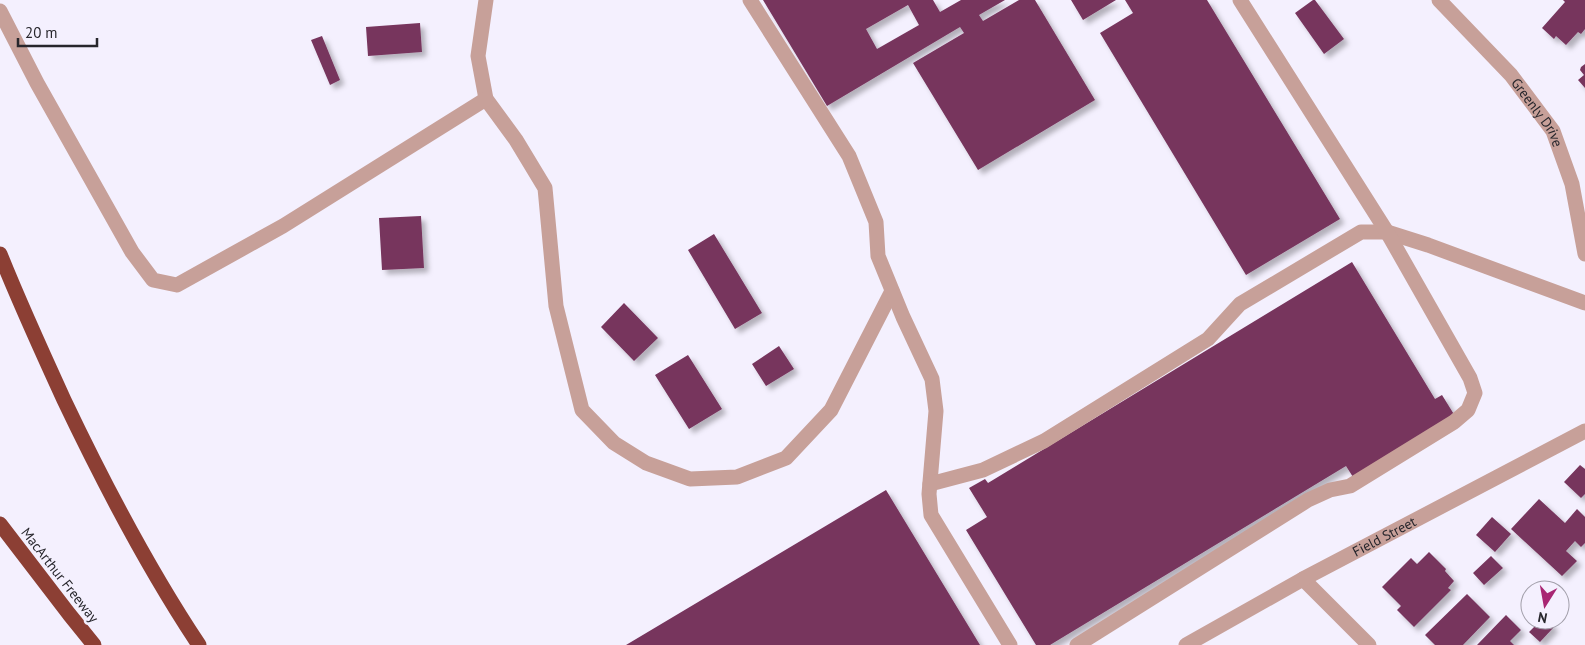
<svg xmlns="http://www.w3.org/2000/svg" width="1585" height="645" viewBox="0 0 1585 645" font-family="'PT Sans',sans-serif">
	<defs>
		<filter id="shadow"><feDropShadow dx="4.5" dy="4.5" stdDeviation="2.5" flood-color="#0004"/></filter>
	</defs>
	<rect width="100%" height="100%" fill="#f4f0fe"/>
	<path fill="#77355d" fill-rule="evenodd" filter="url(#shadow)" d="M763 0H933L940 12 961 0H1005L979 15 983 21 1019 0H1035L1095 100 978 170 913 63 964 33 960 27 827 106ZM908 5 919 25 877 49 866 29Z
		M1071 0H1116L1083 20Z
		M1125 0H1207L1340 219 1246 275 1100 33 1133 13Z
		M1313 0H1315L1344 39 1324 54 1295 13Z
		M1563 0H1585V29L1581 34 1578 32 1566 45 1556 36 1554 39 1542 28 1565 2Z
		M420 23 422 52 368 56 366 27Z
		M322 36 340 80 330 85 311 40Z
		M1585 64V88L1578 80 1584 75 1580 70 1581 67Z
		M421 216 424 268 382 270 379 218Z
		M714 234 762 313 735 329 688 250Z
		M1352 262 1435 399 1442 395 1455 416 1353 477 1346 466 1050 645H1036L966 530 987 517 969 488 985 479 988 483Z
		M624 303 658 338 634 361 601 327Z
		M779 346 794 369 766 386 752 364Z
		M688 355 722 409 689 429 655 375Z
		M1580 465 1585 469V494L1581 498 1564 482Z
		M886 490 980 645H626Z
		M1539 499 1565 523 1577 509 1585 517V543L1581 547 1575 541 1566 551 1577 561 1562 576 1511 529Z
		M1492 517 1511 534 1495 552 1476 535Z
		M1429 552 1446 569 1445 571 1454 581 1448 588 1451 590 1414 627 1397 610 1401 606 1382 587 1411 558 1417 564Z
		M1491 556 1503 568 1484 585 1473 573Z
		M1467 594 1490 617 1463 645H1435L1425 635Z
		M1506 615 1521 630 1510 641 1514 645H1477Z
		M1541 620H1547L1554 627 1540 642 1529 632Z"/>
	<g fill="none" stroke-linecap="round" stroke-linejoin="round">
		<g stroke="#c7a099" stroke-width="15">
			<path d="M486 0 478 56 486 99 516 140 545 188 556 306 582 410 614 443 646 463 690 479 737 477 786 458 831 410 892 291"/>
			<path d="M750 0 849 156 876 222 878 256 903 317 932 379 936 411 929 494 931 515 1010 645"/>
			<path id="s1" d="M1439 0 1511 75 1553 131 1572 184 1585 254"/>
			<path d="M0 11 37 83 132 252 153 280 177 285 283 226 486 99"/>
			<path d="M930 484 983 470 1044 441 1208 339 1240 304 1361 232H1387L1428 245 1585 303"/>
			<path d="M1303 579 1369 645"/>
			<path d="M1077 645 1308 500 1330 490 1350 486 1454 422 1468 410 1475 393 1470 378 1387 232 1240 0"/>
			<path id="s2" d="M1186 645 1303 579 1585 431"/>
		</g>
		<path stroke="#8c3f34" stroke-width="15" d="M0 254C20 304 42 352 64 400 104 484 147 567 199 645
			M0 524 69 614 94 645"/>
	</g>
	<g text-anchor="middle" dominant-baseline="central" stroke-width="5" stroke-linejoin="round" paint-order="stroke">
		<g font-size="14" fill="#27262c" stroke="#f4f0fe">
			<text stroke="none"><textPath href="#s1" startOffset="150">Greenly Drive</textPath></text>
			<text stroke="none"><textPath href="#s2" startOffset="226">Field Street</textPath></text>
			<text transform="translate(60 575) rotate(52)">MacArthur Freeway</text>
		</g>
	</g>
	<g transform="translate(1545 605) rotate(191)"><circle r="24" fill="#f4f0fe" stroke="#a29faa"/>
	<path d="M0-4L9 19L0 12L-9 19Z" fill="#a82673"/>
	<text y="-8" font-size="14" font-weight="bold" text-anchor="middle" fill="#27262c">N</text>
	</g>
	<path d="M18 38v8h79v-8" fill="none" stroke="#27262c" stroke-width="2.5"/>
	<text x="25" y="38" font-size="15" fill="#27262c" stroke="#f4f0fe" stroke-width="4" paint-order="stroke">20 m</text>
</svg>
